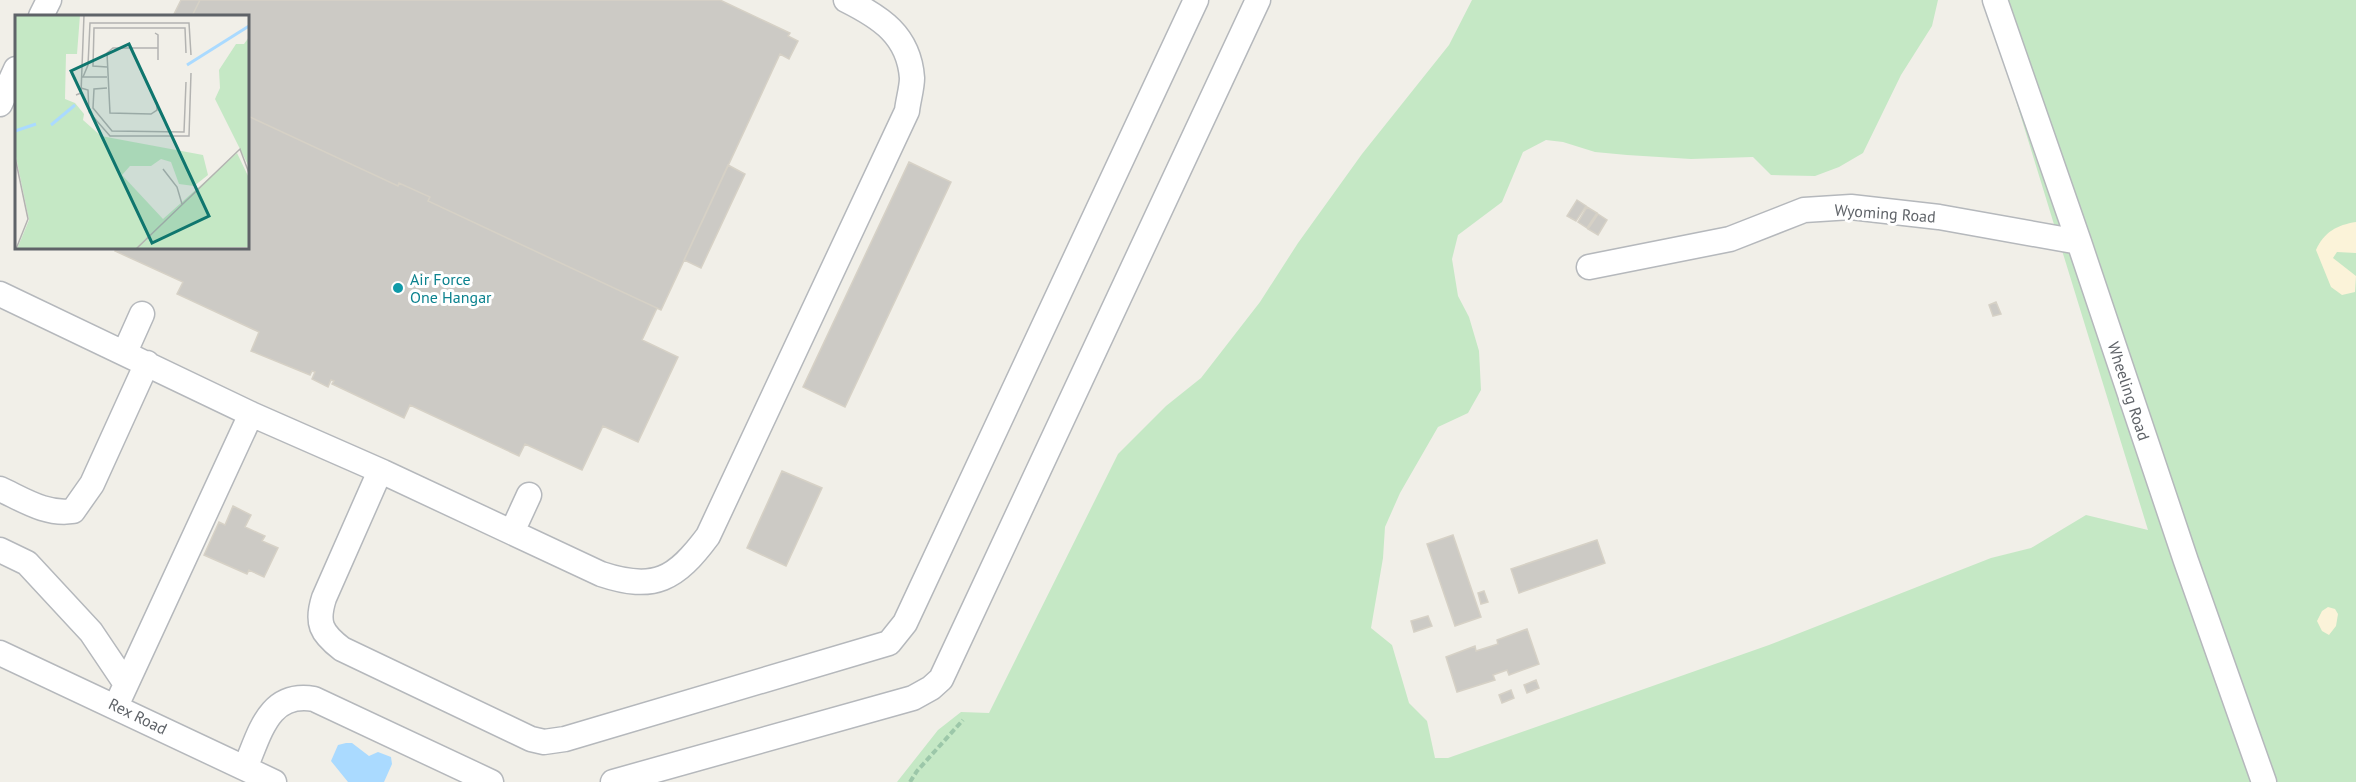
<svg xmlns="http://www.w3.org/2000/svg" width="2356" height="782" viewBox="0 0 2356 782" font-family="'PT Sans',sans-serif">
	<rect width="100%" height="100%" fill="#f1efe8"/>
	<path fill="#c5e8c5" d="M1472 0H1938L1932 26 1901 75 1863 153 1839 167 1815 176 1771 175 1753 157 1691 159 1627 155 1595 152 1563 142 1546 140 1523 152 1502 202 1458 235 1452 259 1458 296 1469 317 1479 351 1481 390 1468 413 1438 427 1400 493 1385 527 1383 558 1371 628 1392 645 1409 703 1427 721 1435 758H1448L1769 645 1991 558 2031 548 2086 515 2148 530 1985 0H2356V782H897L938 730 961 712 989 713 1118 454 1166 406 1201 378 1260 302 1298 243 1362 154 1449 45Z"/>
	<path fill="#fbf3d9" d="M2356 222V253L2337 252 2333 258 2356 276 2355 292 2342 295 2331 287 2316 250C2324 232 2337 225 2356 222Z
		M2328 607 2335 609 2338 614 2336 626 2329 635 2322 631 2317 621 2322 611Z"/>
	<path fill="#aadaff" d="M346 743H352L369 756 378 752 391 757 392 764 384 782H348L331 761 338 745Z"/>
	<path fill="#cccac5" stroke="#d6d1c6" stroke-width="1.5" d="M181 0H200L192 16H173Z
		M200 0H720L790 33 788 36 798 41 789 59 780 54 661 310 428 201 430 197 399 183 398 186 248 116V16H192Z
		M248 116 398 186 399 183 430 197 428 201 657 308 642 340 678 357 638 442 603 426 582 470 525 444 519 456 410 405 404 418 332 384 334 381 331 380 328 387 312 379 315 372 312 371 310 375 251 351 259 332 177 294 183 282 115 251 117 248H248Z
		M909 162 951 182 845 407 803 387Z
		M728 165 745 174 701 268 684 260Z
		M1577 200 1586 206 1576 221 1567 216Z
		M1587 207 1597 213 1587 228 1578 222Z
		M1598 214 1607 220 1598 235 1588 229Z
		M1996 302 2001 314 1993 316 1989 305Z
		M782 471 822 488 786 566 747 548Z
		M233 506 251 515 245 527 265 536 262 541 278 548 264 577 249 570 247 574 204 555 219 522 225 525Z
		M1453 535 1481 617 1455 626 1427 544Z
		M1597 540 1605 563 1519 593 1511 569Z
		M1484 591 1488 602 1481 604 1478 593Z
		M1428 616 1432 626 1414 632 1411 621Z
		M1527 629 1539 664 1509 675 1507 670 1493 675 1495 680 1457 692 1446 657 1475 646 1476 651 1498 644 1497 640Z
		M1536 680 1539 688 1527 693 1524 685Z
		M1511 690 1514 698 1502 703 1499 695Z"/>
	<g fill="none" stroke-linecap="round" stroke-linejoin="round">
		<defs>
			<path id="minor" d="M1995 0 2079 242 2186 561 2264 782
				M41 16 49 0
				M0 104 16 69
				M1589 267 1730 239 1804 210 1851 207 1939 217 2079 242
				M0 294 251 414 383 472 601 574C655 592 676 579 708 536L907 111C908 101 912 88 912 78 909 35 880 17 846 0
				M125 352 142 314
				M380 471 324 598C316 623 321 633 342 649L531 739 544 742 565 739 889 643 905 623 1196 0
				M0 489C24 500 46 515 73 511L92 484 147 363
				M512 532 529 495
				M0 550 27 563 91 632 126 684
				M0 653 274 782
				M116 706 251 414
				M245 768C260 734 268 691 314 699L491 782
				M613 782 913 698 931 688 941 679 1258 0"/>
		</defs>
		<use href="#minor" stroke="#b5b8bc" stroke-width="27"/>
		<path stroke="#9cc7a9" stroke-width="4" stroke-dasharray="6 3" stroke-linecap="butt" d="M910 782 917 771 963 720"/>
		<use href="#minor" stroke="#fff" stroke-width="24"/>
	</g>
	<circle fill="#0f9aa8" stroke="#fff" stroke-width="2" cx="398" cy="288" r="6"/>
	<g text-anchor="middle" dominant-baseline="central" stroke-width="6" stroke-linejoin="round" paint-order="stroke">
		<g font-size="16" fill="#5f6368" stroke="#fff">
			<text transform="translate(1885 213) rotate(4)">Wyoming Road</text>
			<text transform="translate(2129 391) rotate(72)">Wheeling Road</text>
			<text transform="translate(138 716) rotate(26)">Rex Road</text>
		</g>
		<g font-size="16" fill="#0d838f" stroke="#fff" text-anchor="start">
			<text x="410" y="279">Air Force<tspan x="410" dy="18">One Hangar</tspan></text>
		</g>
	</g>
	<g transform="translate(15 15)">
		<rect width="234" height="234" fill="#f1efe8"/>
		<path d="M0 0H65L62 39H51L50 84 60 88 69 99 68 105 86 121 188 140 193 160 179 171 164 169 156 147 146 144 136 151H115L107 160 148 204 222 138 234 163V232L2 234 14 205 0 137ZM234 22V152L200 84 205 73 204 55 221 29H229Z" fill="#c5e8c5"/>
		<path fill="none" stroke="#aadaff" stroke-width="3" d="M172 50 234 11M36 110 60 90M0 116 21 109"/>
		<path fill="none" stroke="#b3b3b1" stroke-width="1.5" d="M140 18 143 20V45M92 52 78 51 79 13H170L171 38M67 62H92M68 62 73 50 75 8H174L176 40M66 73 73 75 74 97 95 121H174L176 58M92 73 79 74 78 93 97 116 169 117 171 67M61 80 66 78 69 0M142 87V95L136 99 95 98 92 38 98 33H143M0 142 13 204 1 234M148 154 162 172 167 189M121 234 225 134 234 158"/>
		<path fill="#0f766e" fill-opacity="0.15" stroke="#0f766e" stroke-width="3" d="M114 29 194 201 137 228 56 56Z"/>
		<rect width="234" height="234" fill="none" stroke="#5f6368" stroke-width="3"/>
	</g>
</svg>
